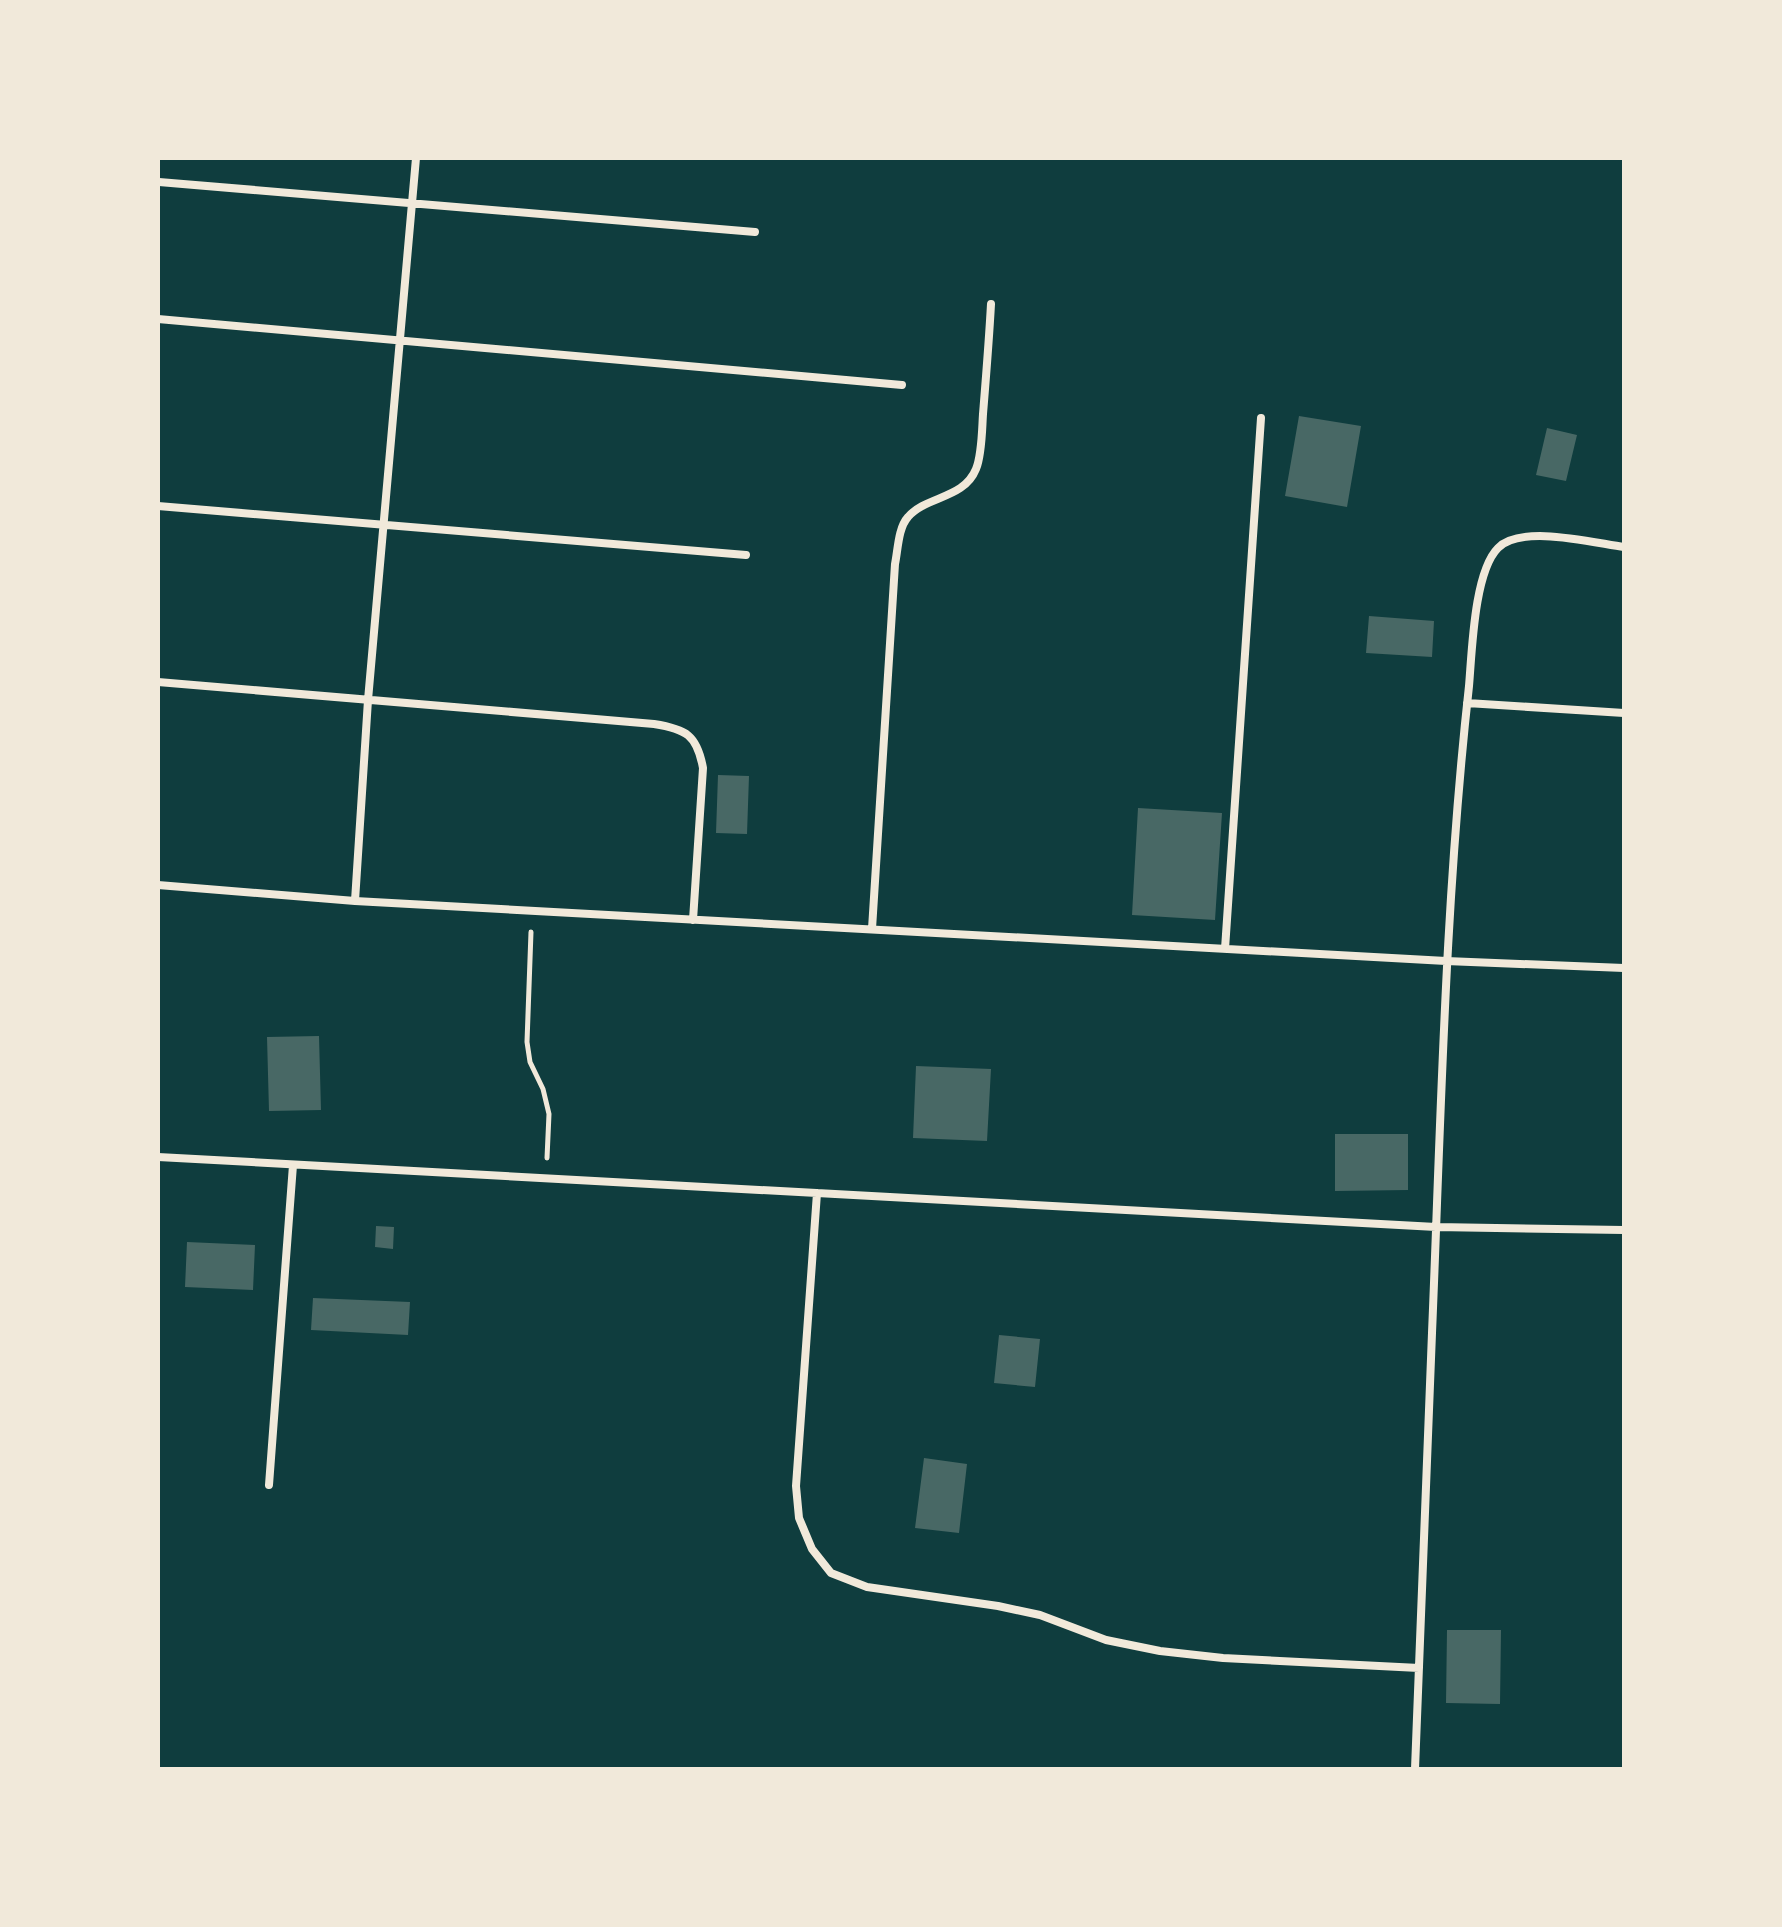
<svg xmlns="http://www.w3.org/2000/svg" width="1782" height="1927" viewBox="0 0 1782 1927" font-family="'IBM Plex Sans',sans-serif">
	<rect width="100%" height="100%" fill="#0f3d3e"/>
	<path fill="#486865" d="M1299 416 1361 426 1347 507 1285 496Z
		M1547 428 1577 435 1566 481 1536 475Z
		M1369 616 1434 621 1432 657 1366 653Z
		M718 775 749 776 747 834 716 833Z
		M1138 808 1222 813 1215 920 1132 915Z
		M319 1036 321 1110 269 1111 267 1037Z
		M916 1066 991 1069 987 1141 913 1138Z
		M1335 1134H1408V1190L1335 1191Z
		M376 1226 394 1227 393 1249 375 1247Z
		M187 1242 255 1245 253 1290 185 1287Z
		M313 1298 410 1302 408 1335 311 1330Z
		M999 1335 1040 1339 1035 1387 994 1383Z
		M924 1458 967 1464 959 1533 915 1528Z
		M1447 1630H1501L1500 1704 1446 1703Z"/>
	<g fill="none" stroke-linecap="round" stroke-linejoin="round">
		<path stroke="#f1e9da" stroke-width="5" d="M531 932 527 1042 530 1062 543 1089 549 1114 547 1158"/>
		<path stroke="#f1e9da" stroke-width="8" d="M159 182 755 232
			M158 319 902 385
			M158 506 746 555
			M158 682 654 724C686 729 697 735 703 768L693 920
			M1467 703 1624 713
			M158 885 355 901 1446 961 1624 968
			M355 901 368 700 416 158
			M872 929 895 564C898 550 898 528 908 517 926 496 964 499 976 469 982 455 982 429 983 414 986 377 989 341 991 304
			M1225 949 1261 418
			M158 1157 1436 1227 1624 1230
			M817 1193 796 1486 799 1518 812 1549 831 1573 867 1587 998 1606 1040 1615 1106 1640 1160 1651 1223 1658 1419 1668
			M269 1485 293 1165
			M1415 1769C1420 1624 1427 1478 1432 1333 1441 1117 1445 901 1469 686 1472 652 1474 572 1498 548 1521 524 1594 543 1624 547"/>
	</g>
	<rect width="1782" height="1927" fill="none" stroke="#f1e9da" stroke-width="320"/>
</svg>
